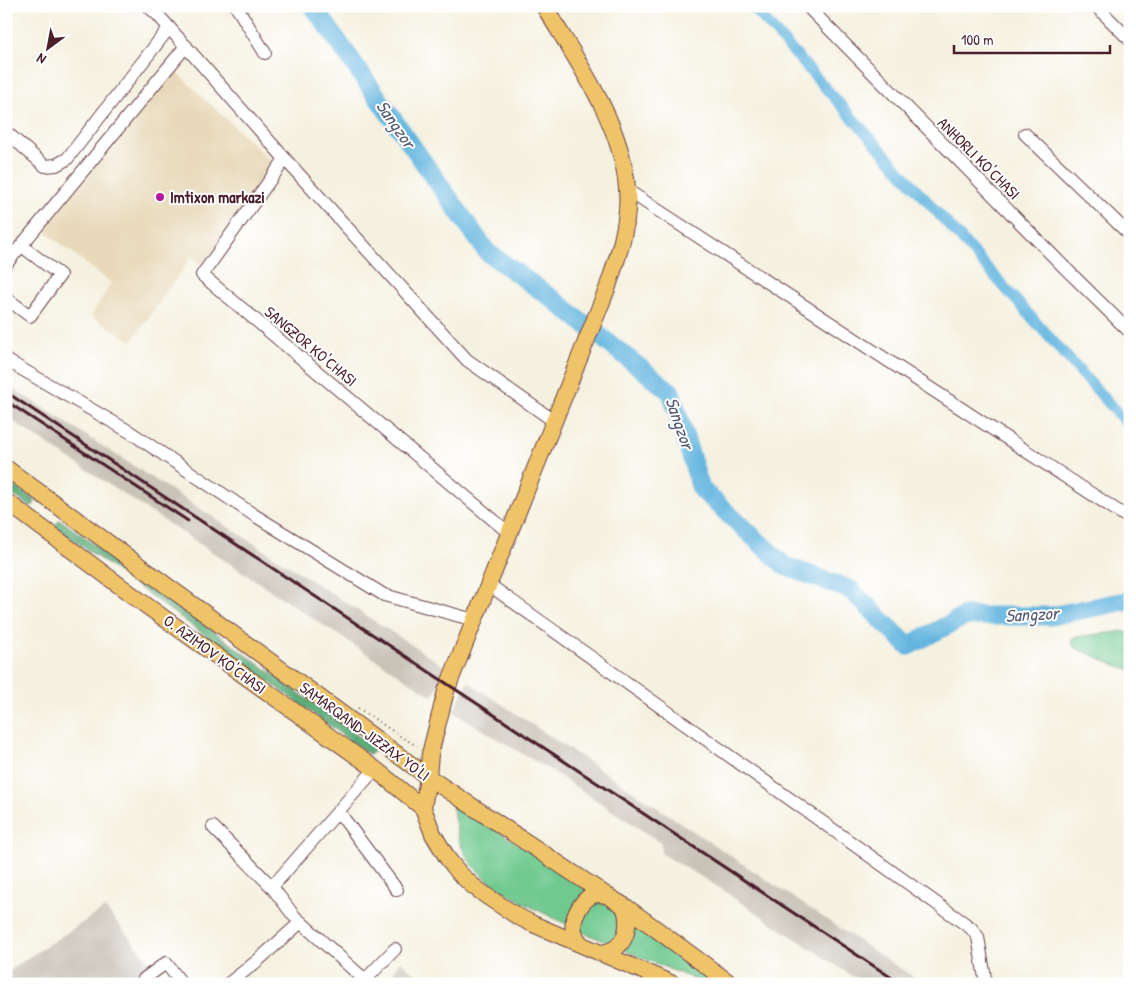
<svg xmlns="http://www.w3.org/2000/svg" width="1136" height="990" viewBox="0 0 1136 990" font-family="'Patrick Hand',sans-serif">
	<rect width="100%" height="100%" fill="#fff"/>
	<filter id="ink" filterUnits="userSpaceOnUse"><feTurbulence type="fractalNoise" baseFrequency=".02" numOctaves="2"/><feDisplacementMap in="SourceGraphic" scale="10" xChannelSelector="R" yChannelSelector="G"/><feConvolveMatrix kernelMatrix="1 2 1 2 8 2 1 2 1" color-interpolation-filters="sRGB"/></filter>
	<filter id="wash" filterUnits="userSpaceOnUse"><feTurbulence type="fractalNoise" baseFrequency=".0096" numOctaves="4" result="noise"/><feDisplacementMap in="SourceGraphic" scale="20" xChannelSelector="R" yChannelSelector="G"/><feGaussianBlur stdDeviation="1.12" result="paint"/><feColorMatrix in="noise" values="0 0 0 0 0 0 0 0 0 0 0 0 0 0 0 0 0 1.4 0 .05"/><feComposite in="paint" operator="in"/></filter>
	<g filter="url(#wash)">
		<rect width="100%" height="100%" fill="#f5f1e0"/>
		<path fill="#e8d9ba" d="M173 69 274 164 204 266 191 257 132 341 91 316 111 283 42 229Z"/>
		<path fill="#c9c3b8" d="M6 384 446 667 433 697 6 417Z
			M468 682 924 984H864L710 882 661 853V843L561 777 453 712Z
			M105 908 168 984H6V974L8 972 29 957Z
			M400 961 427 984H387Z"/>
		<path fill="#70c98f" stroke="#5d745d" d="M1125 631 1130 633V671L1080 650 1073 646 1071 641 1074 637Z
			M452 800 588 891 570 926C537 909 481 887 464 852 456 836 454 818 452 800Z
			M597 899 622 915V926L611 944 580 931C581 918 588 909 597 899Z
			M635 925 720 984H706L623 950Z"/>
		<path fill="#5cad7a" stroke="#536652" d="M6 480 34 500 35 502C34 506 32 506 29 506L6 490Z
			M59 520 62 521 372 746 374 749 373 752 370 754 367 753 57 528 55 525Z"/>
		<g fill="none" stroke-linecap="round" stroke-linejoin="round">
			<path stroke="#64b5df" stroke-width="11" d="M752 6 1130 427"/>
			<path stroke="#64b5df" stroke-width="19" d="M313 6 487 252 554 300 671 392 701 489 785 566 851 590 908 646 965 616H1051L1130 600"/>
		</g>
	</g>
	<g filter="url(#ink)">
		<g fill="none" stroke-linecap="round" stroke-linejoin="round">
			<defs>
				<path id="minor" d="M148 6 158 15 285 159 202 275 509 533
					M236 6 265 53
					M807 6 1062 265 1130 332
					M1096 6 1130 40
					M6 132 45 166 56 165 67 159 169 28
					M1025 134 1130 235
					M285 159 467 360 554 421
					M627 190 1130 519
					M6 264 186 46
					M6 298 30 316 60 275 27 250
					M6 360 130 432 254 515 384 595 474 620
					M488 584 971 928 978 937 986 984
					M338 811 397 890
					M213 827 272 887 375 769
					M272 887 294 916 365 980 395 949
					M144 979 166 963 182 984
					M228 984 256 962 301 922"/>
				<path id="major" d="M544 6C577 61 622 123 627 188 630 223 618 257 607 289L446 691 430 754 428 777 423 808 433 834 448 859 460 874 473 886 488 897 517 916 533 924 673 984
					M6 468 428 777 606 895 626 907 731 984
					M6 501 147 606 375 769 423 808
					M582 945C578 941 575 937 574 931 571 918 583 895 598 894 601 894 603 895 606 895
					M600 953C625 952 632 927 624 906"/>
			</defs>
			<use href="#minor" stroke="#643e46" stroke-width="14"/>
			<use href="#major" stroke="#643e46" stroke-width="18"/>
			<path stroke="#643e46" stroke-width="2" stroke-dasharray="1 4" stroke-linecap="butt" d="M358 708 400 736 417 746"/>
			<use href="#minor" stroke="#fff" stroke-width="12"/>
			<use href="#major" stroke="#efc469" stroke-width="16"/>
			<path stroke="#4a1f2b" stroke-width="3" d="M6 392 901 984
				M6 401 188 521"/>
		</g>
	</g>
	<circle fill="#b5179e" stroke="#fff" stroke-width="2" cx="160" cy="197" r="5"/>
	<g text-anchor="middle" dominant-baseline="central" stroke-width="4" stroke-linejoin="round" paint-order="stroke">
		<g font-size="16" fill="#4a1f2b" stroke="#fff">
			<text transform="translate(979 158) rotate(45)">ANHORLI KO'CHASI</text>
			<text transform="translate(311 346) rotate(40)">SANGZOR KO'CHASI</text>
			<text transform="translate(215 654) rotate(36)">O. AZIMOV KO'CHASI</text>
			<text transform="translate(365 731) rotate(36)">SAMARQAND-JIZZAX YO'LI</text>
		</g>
		<g font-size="16" font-weight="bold" fill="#4a1f2b" stroke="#fff" text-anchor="start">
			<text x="170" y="197">Imtixon markazi</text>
		</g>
		<g font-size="18" font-style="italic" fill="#545b73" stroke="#fff">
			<text transform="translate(396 124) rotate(55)">Sangzor</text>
			<text transform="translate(680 423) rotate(71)">Sangzor</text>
			<text transform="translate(1032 614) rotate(-3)">Sangzor</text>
		</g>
	</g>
	<rect width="1136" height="990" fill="none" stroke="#fff" stroke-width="25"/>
	<g transform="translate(48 48) rotate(212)" stroke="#ffffff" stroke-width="4" paint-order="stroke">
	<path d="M0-4L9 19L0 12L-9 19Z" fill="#4a1f2b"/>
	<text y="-8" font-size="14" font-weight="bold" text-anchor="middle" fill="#4a1f2b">N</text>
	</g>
	<path d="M954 45v8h156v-8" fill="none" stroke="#4a1f2b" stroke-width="2.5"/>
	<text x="961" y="45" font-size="15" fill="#4a1f2b" stroke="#ffffff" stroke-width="4" paint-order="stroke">100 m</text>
</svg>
